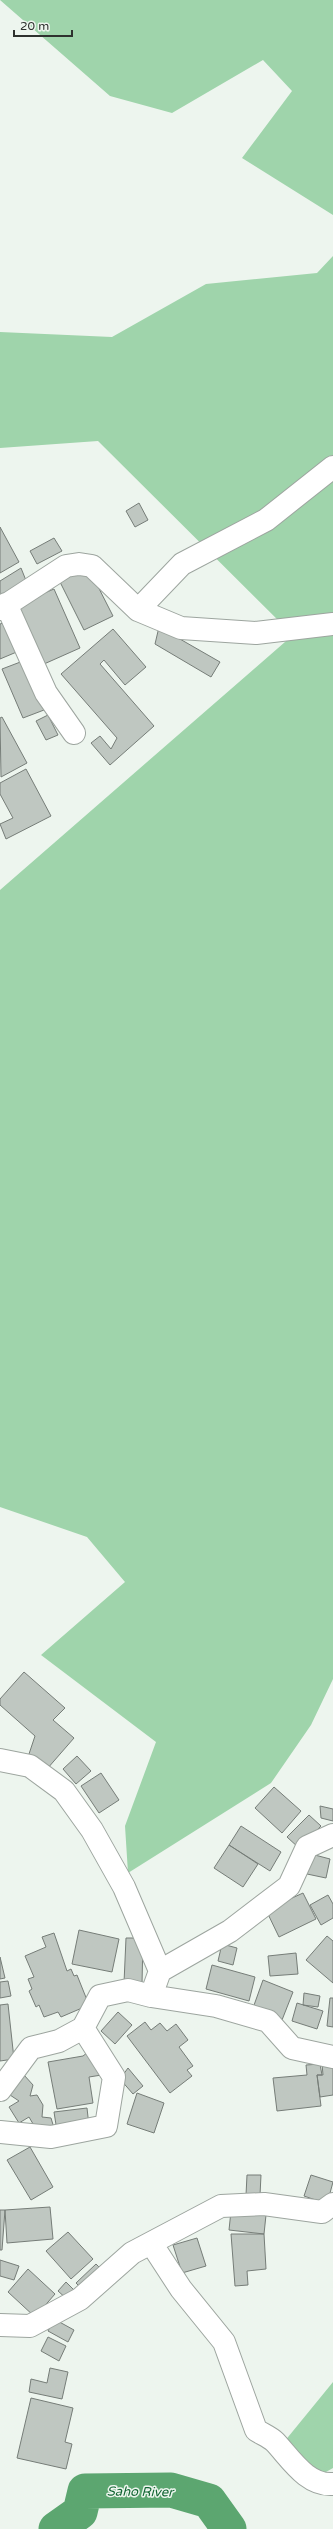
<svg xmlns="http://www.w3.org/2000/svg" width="333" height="2529" viewBox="0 0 333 2529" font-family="'Varela Round',sans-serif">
	<rect width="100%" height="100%" fill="#edf5ee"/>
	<path fill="#9fd4ab" d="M0 0H333V215L242 158 292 91 263 60 172 113 110 96Z
		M333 256V1679L311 1725 271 1783 128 1873 125 1826 156 1742 41 1655 125 1582 87 1537 0 1507V890L293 635 98 441 0 448V332L112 337 206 284 317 273Z
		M333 2382V2468L310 2481 284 2442Z"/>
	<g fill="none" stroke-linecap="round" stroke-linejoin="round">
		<path stroke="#5ca670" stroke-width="35" d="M56 2529 80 2512 85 2491 171 2490 209 2501 229 2529"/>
	</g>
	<path fill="#bfc7c1" stroke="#767d78" d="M139 503 148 520 135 527 126 511Z
		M0 527 19 562 0 573Z
		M54 538 62 551 37 564 30 551Z
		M88 567 113 616 84 630 60 582Z
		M21 568 27 583 0 599V581Z
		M54 589 80 648 44 664 18 604Z
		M6 622 19 651 0 659V624Z
		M159 627 220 662 211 677 155 644Z
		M113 629 146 667 125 685 104 660 100 664 154 726 110 765 91 743 100 736 111 749 117 738 61 674Z
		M23 661 44 710 23 718 2 669Z
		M48 715 58 735 46 740 36 721Z
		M2 717 27 763 1 777 0 718Z
		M26 769 51 816 6 839 0 824 13 818 0 794V783Z
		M24 1672 65 1708 53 1720 74 1738 47 1769 29 1754 35 1736 0 1705V1699Z
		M77 1756 91 1771 76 1784 63 1769Z
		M101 1773 119 1800 99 1813 81 1786Z
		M274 1787 301 1811 282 1833 255 1808Z
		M320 1806 333 1809V1821L321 1818Z
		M309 1815 321 1826 299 1848 287 1837Z
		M241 1826 281 1852 270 1871 229 1845Z
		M229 1845 258 1864 243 1887 214 1868Z
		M311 1854 330 1859 326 1878 307 1874Z
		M303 1893 316 1919 279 1937 266 1910Z
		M328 1895 333 1904V1918L321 1925 310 1905Z
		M79 1930 119 1939 112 1972 72 1964Z
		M54 1933 67 1971 71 1969 74 1976 77 1975 89 2005 61 2017 58 2012 44 2017 39 2005 36 2007 29 1991 32 1989 28 1979 34 1977 25 1956 46 1947 42 1937Z
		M327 1936 333 1941V1983L306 1960Z
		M126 1938H143L142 1984 124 1983Z
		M222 1944 237 1948 233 1965 218 1961Z
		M296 1953 298 1974 270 1976 268 1956Z
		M0 1957 5 1978 0 1979Z
		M212 1965 255 1977 249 2001 206 1989Z
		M263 1980 293 1992 282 2020 253 2008Z
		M8 1981 11 1996 0 1998V1982Z
		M304 1993 320 1996 318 2007 303 2005Z
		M330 1998H333V2027L327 2026Z
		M297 2003 323 2011 317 2029 292 2021Z
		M8 2004 14 2059 0 2061V2005Z
		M118 2012 132 2025 115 2044 101 2031Z
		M145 2022 151 2030 160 2023 167 2031 176 2024 188 2040 179 2047 193 2066 187 2070 192 2076 170 2093 127 2036Z
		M92 2049 108 2074 89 2077 93 2103 57 2109 48 2062 83 2056Z
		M320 2064 322 2075H317L321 2106 277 2111 273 2078 307 2075 306 2065Z
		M322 2064 333 2066V2095L320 2097 317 2075H323Z
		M128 2068 143 2086 133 2094 120 2079Z
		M24 2075 33 2085 30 2096 37 2095 43 2105 42 2117 51 2118 54 2128 36 2129 29 2117 19 2123 9 2107 19 2101 10 2095Z
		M137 2093 164 2103 154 2133 127 2124Z
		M87 2108 89 2126 57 2131 54 2112Z
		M30 2147 53 2187 31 2200 7 2160Z
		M247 2175H261L260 2195H246Z
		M311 2175 333 2182 327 2204 304 2196Z
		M50 2207 53 2239 7 2243 5 2210Z
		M0 2210H5L2 2250H0Z
		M231 2211 266 2215 264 2234 229 2230Z
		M68 2232 93 2259 71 2279 46 2251Z
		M231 2234H264L266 2269 247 2271 248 2285 235 2286Z
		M197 2238 206 2266 182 2273 173 2245Z
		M0 2260 19 2266 14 2280 0 2276Z
		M96 2264 104 2272 84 2291 76 2283Z
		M28 2269 55 2294 35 2317 8 2292Z
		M66 2282 76 2292 68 2300 58 2291Z
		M54 2319 74 2330 68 2342 48 2331Z
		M48 2337 66 2346 59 2361 41 2351Z
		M50 2368 68 2372 62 2399 29 2392 31 2379 47 2383Z
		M31 2398 73 2408 65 2442 72 2444 66 2469 17 2458Z"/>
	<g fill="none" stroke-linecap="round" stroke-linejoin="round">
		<defs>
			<path id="minor" d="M6 604 46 693 74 733
				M0 609 66 566 79 564 92 566 138 610 181 628 256 633 333 624
				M138 610 182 564 266 520 333 467
				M0 1760 30 1766 64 1791 92 1830 124 1887 160 1971
				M151 1996 216 2006 268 2021 292 2048 333 2057
				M0 2090 31 2048 59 2041 83 2028 100 1996 128 1990 151 1996 160 1971 230 1931 289 1886 307 1847 333 1835
				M0 2132 51 2137 106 2126 114 2077 83 2028
				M151 2243 181 2289 224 2342 256 2430C262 2434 270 2437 275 2442 291 2459 307 2486 333 2484
				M0 2325 30 2326 80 2299 132 2253 221 2206 264 2204 322 2212 333 2204"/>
		</defs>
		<use href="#minor" stroke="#9da59f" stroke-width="24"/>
		<use href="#minor" stroke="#fff" stroke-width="22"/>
	</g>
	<g text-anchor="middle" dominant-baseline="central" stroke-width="3" stroke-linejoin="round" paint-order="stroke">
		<g font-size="13" font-style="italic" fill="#126633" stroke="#edf5ee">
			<text transform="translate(140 2492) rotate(1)">Saho River</text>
		</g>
	</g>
	<path d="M14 30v6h58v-6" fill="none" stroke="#2e312e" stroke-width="2"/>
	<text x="20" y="30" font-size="12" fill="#2e312e" stroke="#edf5ee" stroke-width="3" paint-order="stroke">20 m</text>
</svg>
